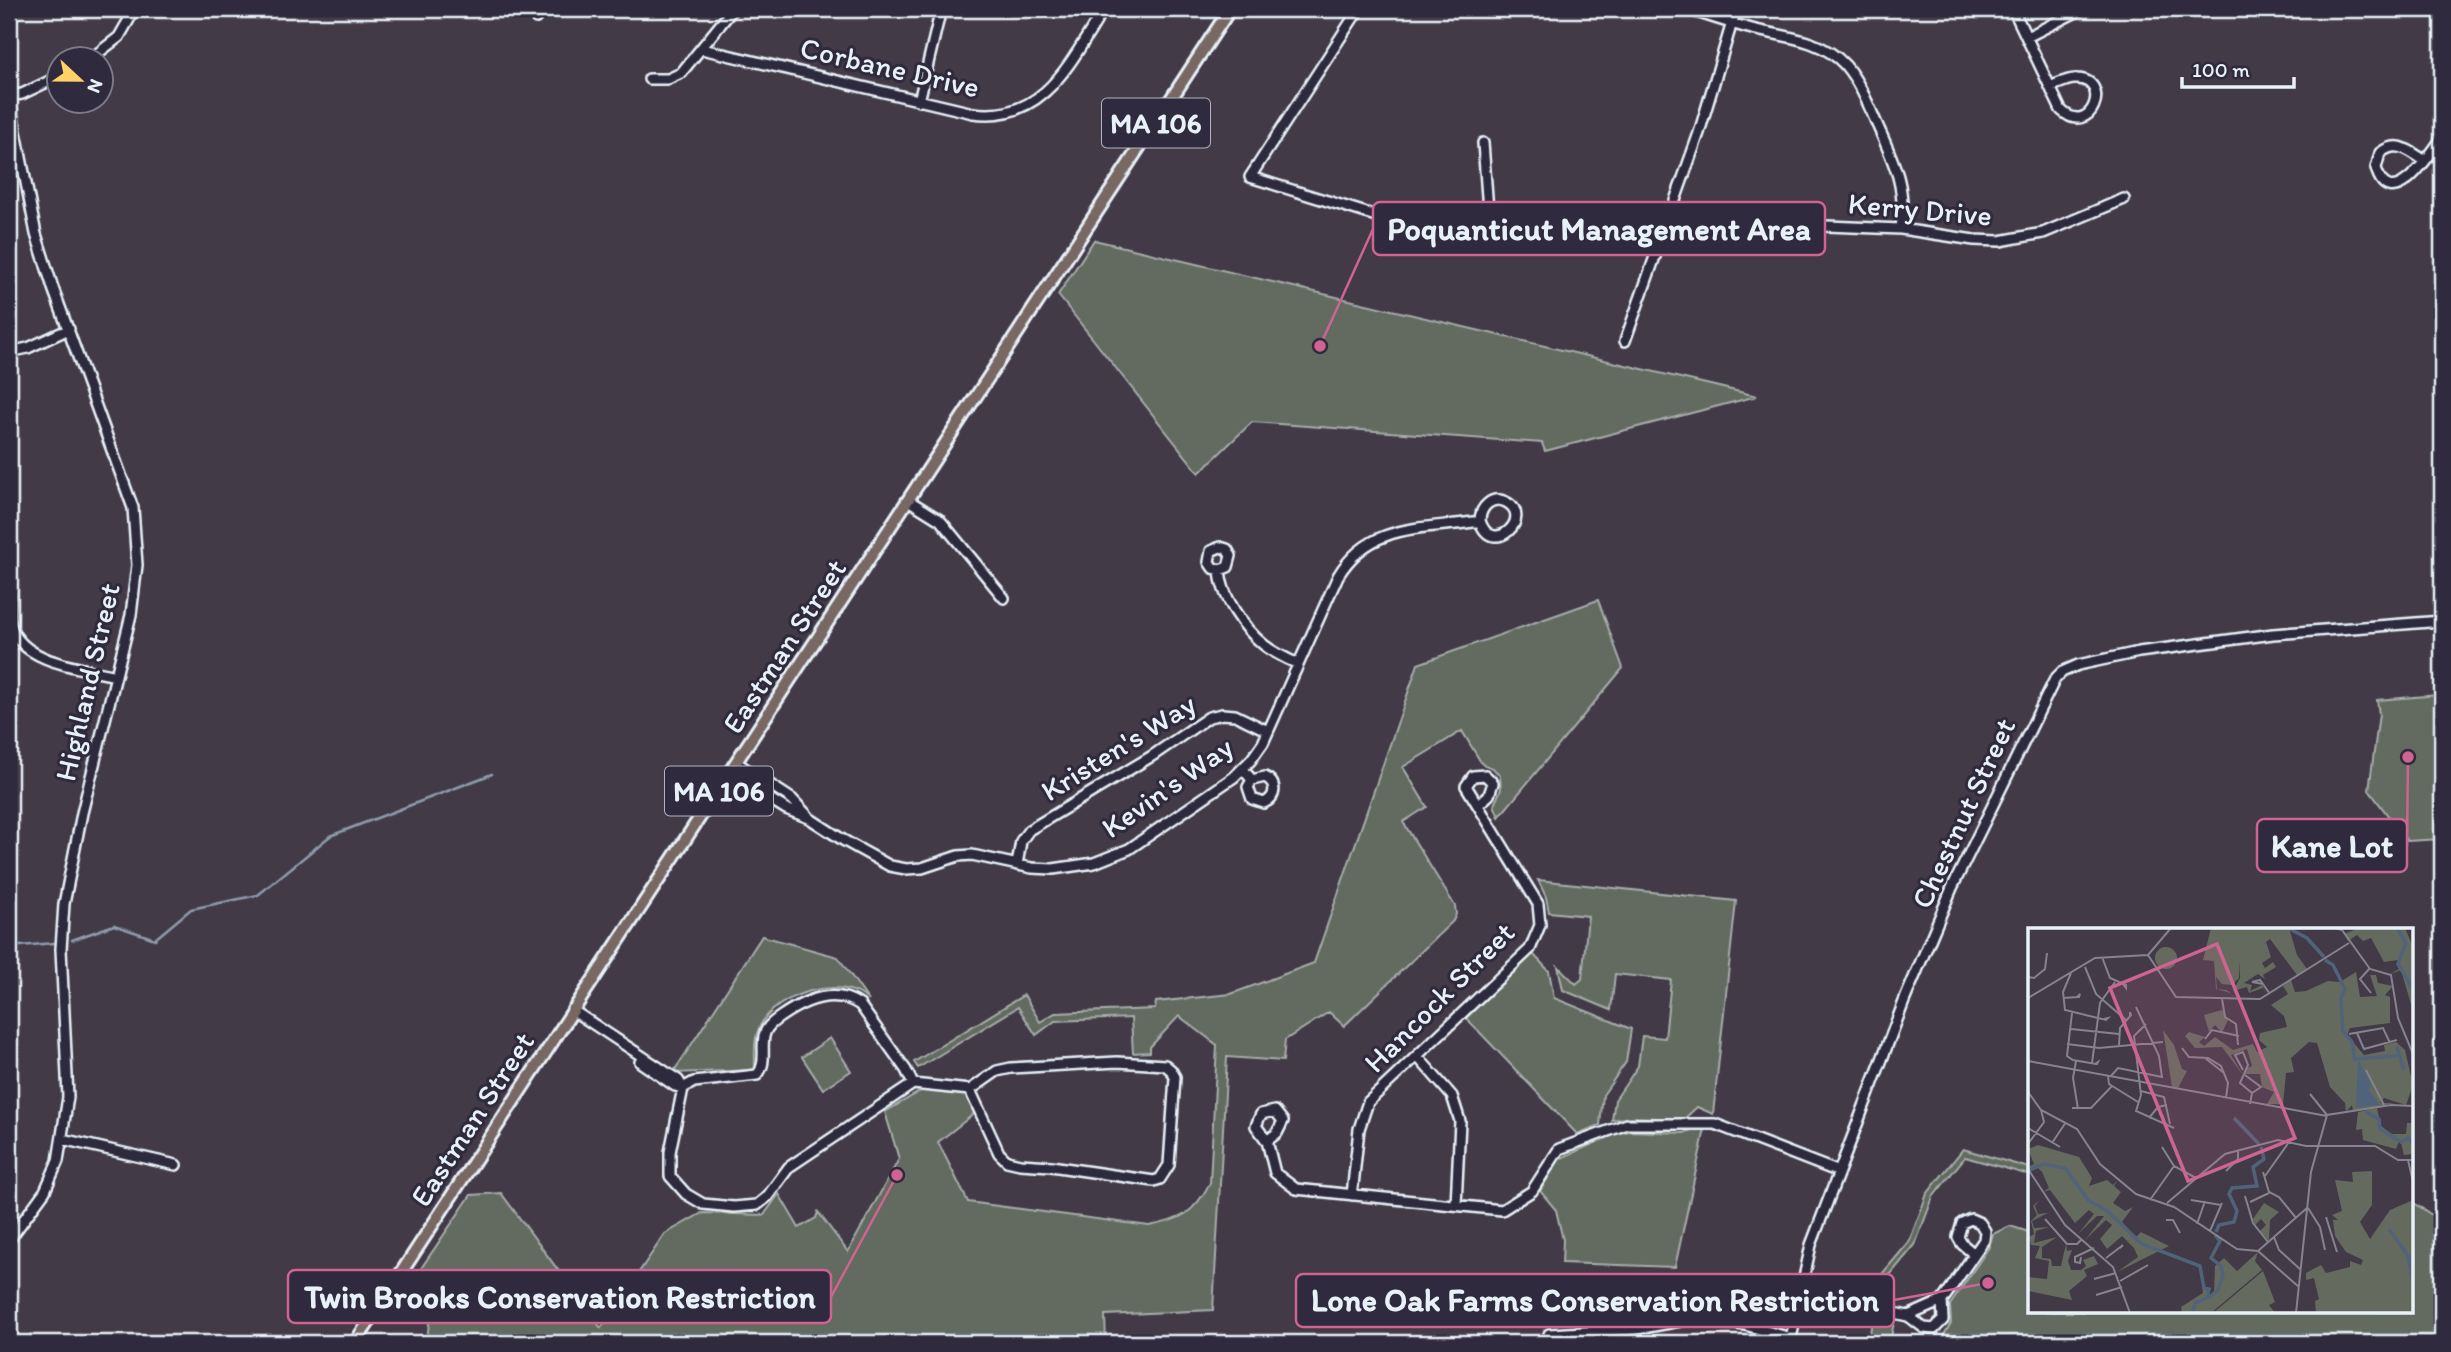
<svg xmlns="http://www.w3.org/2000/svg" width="2451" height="1352" viewBox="0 0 2451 1352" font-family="Itim,sans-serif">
	<rect width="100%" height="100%" fill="#433a48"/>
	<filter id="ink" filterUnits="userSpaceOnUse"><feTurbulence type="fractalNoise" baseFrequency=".0143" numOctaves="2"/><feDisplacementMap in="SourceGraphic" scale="14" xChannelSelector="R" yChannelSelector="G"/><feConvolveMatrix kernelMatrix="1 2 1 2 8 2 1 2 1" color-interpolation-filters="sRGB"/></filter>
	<g filter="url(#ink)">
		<path fill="#646a5e" stroke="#a6aeab" stroke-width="2" d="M1094 240 1757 396 1545 451 1542 443 1252 422 1199 473 1058 295Z
			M1598 600 1623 668 1499 817 1494 805 1501 789 1500 776 1493 768 1482 764 1462 731 1403 767 1427 807 1403 822 1455 906 1456 914 1453 921 1344 1026 1329 1012 1285 1040 1283 1061 1227 1057 1213 1310 1105 1315 1106 1343H426L431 1312 409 1286 471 1195 501 1193 601 1328 665 1234 702 1213 764 1215 779 1194 799 1228 816 1218 818 1212 848 1252 899 1159 885 1112 921 1091H960L966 1094 975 1113 938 1142 968 1202 1149 1226C1182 1220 1194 1213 1210 1183L1217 1045 1179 1016 1150 1047V1052L1133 1053 1131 1018 1055 1021 1036 1035 1018 1007 918 1068 914 1062 1024 995 1040 1022 1055 1013 1155 1009 1156 1002 1231 994 1314 963 1418 664Z
			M2442 683V839L2407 841 2369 790 2379 714 2377 700 2439 695Z
			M1538 880 1736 901 1713 1114 1697 1107 1684 1119 1630 1117 1612 1120 1615 1100 1638 1066 1642 1036 1665 1038 1671 980 1615 974 1611 1010 1563 990 1558 966 1576 984 1582 979 1588 916 1549 912 1546 897Z
			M762 936 838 957 869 1001C842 973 776 994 760 1026 753 1039 755 1056 755 1070L673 1073Z
			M1533 954 1549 971 1554 998 1631 1029 1626 1062 1603 1095 1600 1125 1577 1134 1466 1018Z
			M830 1038 851 1071 823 1089 802 1057Z
			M1696 1125 1705 1129 1675 1267 1562 1263 1563 1240 1556 1210 1540 1191 1559 1159 1615 1134 1630 1131 1684 1133 1694 1129Z
			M1963 1149 2029 1168V1175L1965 1157 1933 1197 1915 1245 1868 1301 1861 1299 1909 1242 1927 1194Z
			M2411 1201 2442 1222V1343H1943L1942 1338 1951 1323 1950 1305 1989 1247 1993 1234 2010 1226 2029 1232V1312H2411Z
			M1873 1317 1894 1322 1890 1343H1868Z"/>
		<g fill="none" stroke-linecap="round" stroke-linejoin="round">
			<path stroke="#8d9cad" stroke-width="2.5" d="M72 940 114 925 155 939 191 909 258 895 330 836 492 774
				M9 947 54 943"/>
			<defs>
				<path id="minor" d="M532 9 536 18
					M1359 9 1250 177 1418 229 1490 237 1692 228 1827 226 1901 229 1974 240 2000 241 2043 233 2124 199
					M1685 9C1707 15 1729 23 1752 29 1784 37 1820 38 1845 65 1861 84 1870 109 1880 131 1896 167 1906 188 1901 229
					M2013 9 2061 110C2091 139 2113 80 2077 79 2068 78 2058 84 2050 87
					M2027 37 2082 9
					M702 49 973 113C1045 123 1071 60 1104 9
					M89 60 119 37 135 9
					M649 79H668L681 73 733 9
					M9 96 36 234 53 288 133 508 137 565 131 615 82 813 64 904 61 949 68 1097 58 1161 45 1191 9 1240
					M9 96 22 94 60 76
					M919 101 941 9
					M1483 143 1490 237
					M2425 161C2410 151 2397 139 2380 153L2376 168C2390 218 2431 153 2442 138
					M1625 341 1699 133 1736 9
					M9 352 28 348 69 329
					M908 500 940 520 1004 598
					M1220 570 1228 567 1231 556 1227 549 1220 547 1211 551 1209 562 1213 568 1220 570C1221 596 1244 629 1264 645 1274 653 1287 659 1298 664
					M9 587C12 600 7 614 11 626 22 663 83 668 116 676
					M737 763 792 799 808 816
					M1243 769 1252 780 1265 777C1277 783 1277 797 1264 803L1252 799 1248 787 1252 780
					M730 774 786 809 809 818 843 840 890 866 906 869 922 868 958 856 972 855 1032 868 1053 869 1094 863 1129 849 1234 777 1251 760 1263 743 1338 576C1371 521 1425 530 1480 521 1480 507 1492 495 1506 502 1535 517 1492 558 1480 521
					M1017 865 1021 841 1029 830 1152 756 1209 717 1222 714 1235 715 1268 731
					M572 1010 678 1080 683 1088 670 1152V1176L686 1194 703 1204 734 1207 757 1205 767 1197 789 1167 913 1084
					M1417 1056 1452 1096 1460 1121 1456 1205
					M640 1062 675 1086 683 1088
					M913 1084 970 1090 999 1153 1007 1161 1020 1164 1051 1166 1154 1181 1160 1179 1169 1165 1175 1077 1171 1070 1165 1065 1117 1062 1011 1068 997 1071 970 1090
					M683 1088 694 1082 757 1075C768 1063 760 1046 765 1033 767 1026 774 1021 780 1017 803 1001 834 987 860 1005L906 1070 913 1084
					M62 1139 176 1165
					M1267 1141 1256 1126 1261 1114 1275 1111 1283 1121 1277 1133 1267 1141 1275 1173 1296 1189 1502 1210 1532 1191 1559 1149 1627 1124H1715L1839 1172
					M1352 1195 1359 1129 1368 1102 1530 949 1540 925 1538 904 1466 786 1473 776 1485 775 1493 783 1489 795 1478 805
					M1801 1293 1908 1316 1924 1328 1934 1329 1943 1320 1942 1301 1908 1316
					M1942 1301 1984 1240 1985 1231 1980 1223 1971 1219 1962 1223 1958 1237 1962 1244 1974 1254
					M1549 1334 1637 1329 1691 1319 1745 1325 1791 1338
					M1790 1343 1811 1245 1905 999 1952 888 2055 679 2062 672 2078 665 2139 652 2273 634 2442 621"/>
				<path id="major" d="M355 1343 1230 9"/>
			</defs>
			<use href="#minor" stroke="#e8f1f8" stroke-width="14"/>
			<use href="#major" stroke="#e8f1f8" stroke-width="16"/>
			<use href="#minor" stroke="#2f2a3d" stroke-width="9"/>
			<use href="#major" stroke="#776864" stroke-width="10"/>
		</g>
	</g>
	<g text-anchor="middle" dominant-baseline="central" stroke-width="6" stroke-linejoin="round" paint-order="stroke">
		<g fill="#2f2a3d" stroke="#b0b5c0" stroke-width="2">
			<rect x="1102" y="98.5" width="108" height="49" rx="5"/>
			<rect x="665" y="766.5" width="108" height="49" rx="5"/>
		</g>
		<g font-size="28" font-weight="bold" fill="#e8f1f8">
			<text x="1156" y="123">MA 106</text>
			<text x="719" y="791">MA 106</text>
		</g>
		<g font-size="30" fill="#e8f1f8" stroke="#2f2a3d">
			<text transform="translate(890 67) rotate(13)">Corbane Drive</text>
			<text transform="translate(1920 209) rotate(5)">Kerry Drive</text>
			<text transform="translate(784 646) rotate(-57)">Eastman Street</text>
			<text transform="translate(87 682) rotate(-77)">Highland Street</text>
			<text transform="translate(1118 747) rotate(-32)">Kristen's Way</text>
			<text transform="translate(1167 787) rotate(-35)">Kevin's Way</text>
			<text transform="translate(1963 813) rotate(-65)">Chestnut Street</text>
			<text transform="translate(1439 997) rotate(-45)">Hancock Street</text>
			<text transform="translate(472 1119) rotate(-57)">Eastman Street</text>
		</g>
	</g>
	<g transform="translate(2028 928)">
		<rect width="385" height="385" fill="#433a48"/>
		<path d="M183 0H261L269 27 279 41 269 47 242 11 238 14 243 29 234 35 237 40 245 34 248 39 235 47 237 51 230 46 216 55 224 57 222 63 234 57 239 67 235 60 221 65 219 59 205 63 212 50 211 33V50L204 57 194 56 188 49 189 61 198 62 203 65 188 61 186 33 175 32ZM331 0H377L385 19V83L373 42 362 46 371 41 370 32 356 34 343 10 335 13 329 7 320 13 316 6ZM127 30a11 11 0 1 1 22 0a11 11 0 1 1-22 0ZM328 44 332 69 349 68 342 47H348L350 55 365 58 357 67 362 69V95L322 100 319 107 336 127 357 123 356 117 368 114 377 122 385 157 378 177 356 170 352 175H367L325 183 324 177 318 184 317 175 302 159 289 115 281 114 263 130 266 144 258 145 255 176H239L246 164 234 159 232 146H217V141L224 138 219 121 203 127 215 147 194 119 167 120 157 108 161 104 177 109 171 114 176 118 187 109 205 122 225 116 229 124 239 119 231 112 232 105 259 99 256 88 243 77 260 66 255 58 263 52 267 64 278 63 300 53 312 54ZM194 82 200 92 194 105 187 97 181 104 176 87ZM135 102 146 117 154 141 159 143 150 160 144 159ZM349 180 353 198 364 206H378L379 195H385V226L376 227 372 211 368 221 335 212 334 201 328 202 330 184ZM10 217 51 229 64 250 61 258 79 252 85 257 89 253 86 258 93 264 85 275 97 283 105 279 94 294 108 309 113 304 141 318 89 344 110 329 106 320 94 308 79 321 72 311 84 297 78 292 57 312 76 288H69L50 306 66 286 61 282 47 295 22 262 15 264 21 260 14 244 10 240 2 244 0 239 6 236 0 221ZM344 243V277L332 294 342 311 362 282 385 272V385H288L287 373 291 371 286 350 278 352V345L293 337 298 345 322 339V333L333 337 335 332 318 324 307 308 305 292H310L304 287 314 283 307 252 325 254 324 244ZM11 272 7 278 10 286 20 285 4 293 6 300 21 299 8 303 6 315 29 309 14 319V330L23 331 24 338H33L38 316 39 323 44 322 40 333 43 342H53L58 338 55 332 66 328 70 336 56 342 59 348 41 363 44 372 0 363V349L19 351 21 333 7 330 12 318 3 317 1 309 6 306 3 293 9 287 5 278ZM236 275 251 284 242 292 241 313 232 303 238 297 233 291 227 297 225 291ZM230 324 227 333 234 342 183 385H154L153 379 175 365 174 354 183 369 186 366 187 338 196 330 209 343ZM235 343 247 374 241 377 247 385H185Z" fill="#646a5e"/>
		<path d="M330 131 343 155 341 162 352 177 328 179Z" fill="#50637b"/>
		<path fill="none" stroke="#50637b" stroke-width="3.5" d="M260 0 279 10 296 29M369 0 378 15 370 36 385 61M297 32 305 37 317 61 313 70 315 103 324 114 327 133M369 119 376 142M327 131 369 128M338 184 351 191 352 201 373 214 380 210 385 216M206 190 231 216M2 241 16 236 37 240 60 272 78 282 114 316 172 338 176 360 181 361 179 370M361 301 380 328 385 354M188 304 191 297 206 294 209 283 201 266 204 260 229 258 225 239 236 231 233 219M180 370 190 362 195 347 193 338 183 330 192 313 187 307M165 385 167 375 179 370"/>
		<path fill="none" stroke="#85838e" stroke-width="2" d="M306 0 314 2 342 41 363 47 370 90 385 126M120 27 148 69 232 71 321 15M120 27 143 0M74 29 82 50 98 57V60L95 56M57 39 68 66 98 92M342 40 332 51 343 65M43 45 35 64 37 82 78 92 80 90 76 91M0 49 6 50 17 41 19 25M235 56 224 54 232 52 242 66M0 70 67 30 120 27M35 70 50 69H51L52 66 49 69M194 71 197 89 208 96 210 117M44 85 39 128 45 132 68 136H69L70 134 67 136M118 96 106 108 113 167 108 183 146 200M43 101 91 106M329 105 336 121 369 112M321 106 355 100 362 115M177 111 184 102 211 108M39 116 71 120 135 114M91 117 92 100 103 87 102 84V88M154 120 161 129 180 130 193 138 200 155 198 170M177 130 196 145M0 133 299 188M48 133 45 150 50 181M64 135 72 75 87 54M215 142 207 127 215 124 220 137 212 155 224 165M338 142 356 177M217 147 233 159 224 165 222 176M80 148 81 156 110 174M83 148 90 140 134 149 131 128 108 79M113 163 136 169 142 196M0 164 13 182 49 201 72 236 108 266 146 279 209 321 230 323 271 359M282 166 299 187M44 180H63L84 158M121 190 130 179 139 177M0 200 32 219M24 215 38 194M0 216 16 194 13 182M134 219 146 238 168 250M380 232 385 254M0 241 37 297 85 339 102 385M198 243 210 231V223M235 244 241 264 251 269 268 290M237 248 261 214M217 268 225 295 240 314M122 272 146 238M163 272 193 277M222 274 241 265M139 275 197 226 250 212 278 218H347L370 232H385M280 280 292 299 297 322M298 289 309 324M17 291 39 316H49L54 311M138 292H145L152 305M169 296 177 273M182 303 194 275M246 309 251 322 273 342M230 323 279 280M53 329 52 335 47 334V329L66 320M78 330 95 317 92 320M66 351 88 345M92 353 120 337M68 367 94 359M268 385 283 244 299 187 363 177 385 178"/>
		<path fill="#cf6492" fill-opacity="0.15" stroke="#cf6492" stroke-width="3.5" d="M189 16 267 210 160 253 82 60Z"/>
		<rect width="385" height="385" fill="none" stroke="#e8f1f8" stroke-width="3.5"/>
	</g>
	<path fill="none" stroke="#cf6492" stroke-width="2.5" d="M1320 346L1373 229M2408 757L2407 846M897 1175L831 1297M1988 1283L1894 1300"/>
	<g fill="#cf6492" stroke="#2f2a3d" stroke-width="2.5">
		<circle cx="1320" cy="346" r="7"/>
		<circle cx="2408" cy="757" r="7"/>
		<circle cx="897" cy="1175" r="7"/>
		<circle cx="1988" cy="1283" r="7"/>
	</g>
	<g fill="#2f2a3d" stroke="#cf6492" stroke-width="2.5">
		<rect x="1373" y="202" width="452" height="53" rx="7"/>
		<rect x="2257" y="819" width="150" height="53" rx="7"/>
		<rect x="288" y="1270" width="543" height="53" rx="7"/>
		<rect x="1296" y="1274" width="598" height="53" rx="7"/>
	</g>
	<g font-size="32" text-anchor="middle" font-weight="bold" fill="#e8f1f8">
		<text x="1599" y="240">Poquanticut Management Area</text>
		<text x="2332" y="857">Kane Lot</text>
		<text x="560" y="1308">Twin Brooks Conservation Restriction</text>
		<text x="1595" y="1311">Lone Oak Farms Conservation Restriction</text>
	</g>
	<rect width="2451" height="1352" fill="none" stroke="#2f2a3d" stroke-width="35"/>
	<rect x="18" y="18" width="2416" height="1317" fill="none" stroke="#e8f1f8" stroke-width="2.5" filter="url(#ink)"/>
	<g transform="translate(80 80) rotate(112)"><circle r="33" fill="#2f2a3d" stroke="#797a88" stroke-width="2"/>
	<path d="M0-5L12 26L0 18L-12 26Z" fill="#ffd166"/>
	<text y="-10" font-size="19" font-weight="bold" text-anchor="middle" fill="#e8f1f8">N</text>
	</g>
	<path d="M2182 77v10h112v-10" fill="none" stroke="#e8f1f8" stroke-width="3.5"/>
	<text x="2192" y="77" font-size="21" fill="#e8f1f8" stroke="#2f2a3d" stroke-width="5" paint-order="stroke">100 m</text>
</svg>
